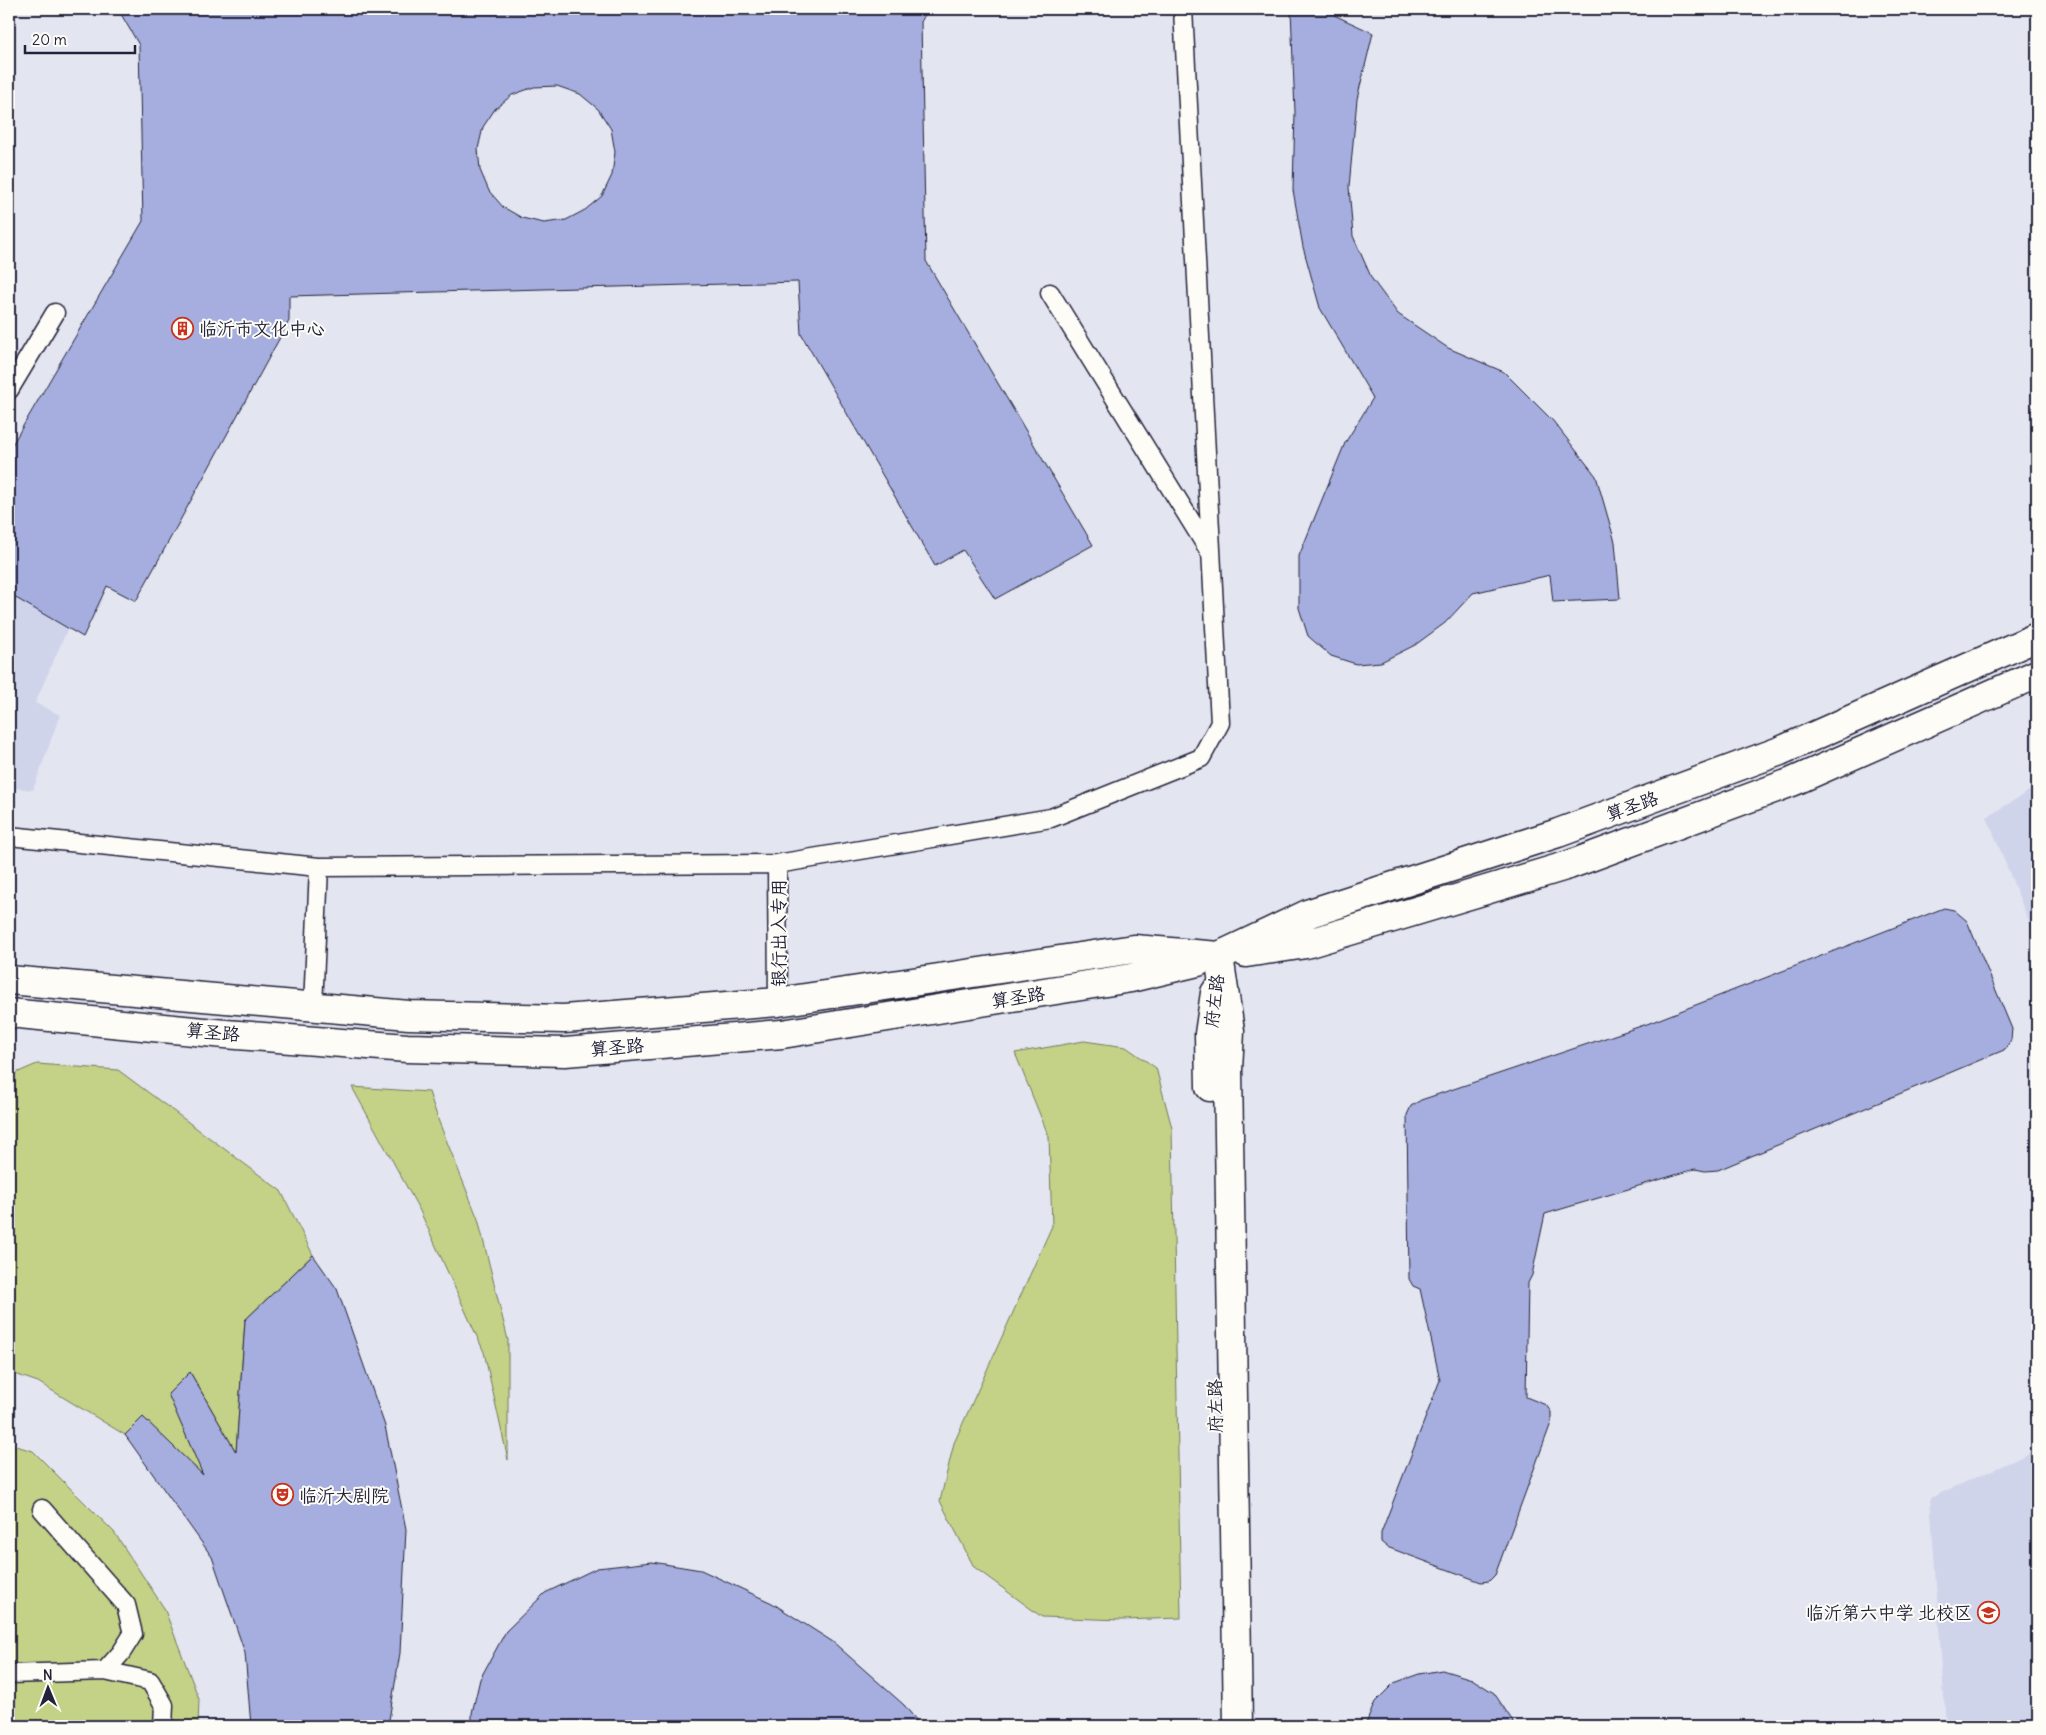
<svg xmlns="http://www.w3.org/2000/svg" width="2046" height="1735" viewBox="0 0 2046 1735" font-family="Delius,'LXGW WenKai TC',sans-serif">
	<rect width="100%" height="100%" fill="#e3e5f0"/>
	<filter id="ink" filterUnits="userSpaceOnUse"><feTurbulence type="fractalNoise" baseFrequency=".02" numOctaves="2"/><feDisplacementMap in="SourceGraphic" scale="10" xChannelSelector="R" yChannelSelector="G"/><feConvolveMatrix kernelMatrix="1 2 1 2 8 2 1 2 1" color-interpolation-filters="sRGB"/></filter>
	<g filter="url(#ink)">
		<path fill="#d0d4eb" d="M9 594 68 628 35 703 60 715 33 790 9 787Z
			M2037 786V942L1987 817Z
			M2037 1450V1726H1946L1930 1498Z"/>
		<path fill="#c3d286" stroke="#727a60" d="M1084 1041 1126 1047 1156 1068 1172 1128 1181 1618 1122 1620 1042 1617 974 1567 940 1501 954 1443 1052 1226 1049 1137 1015 1053Z
			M37 1064 118 1070 281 1191 313 1255 245 1320 236 1452 190 1372 203 1475 143 1418 125 1435 38 1382 9 1372V1076Z
			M352 1087 429 1092 439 1122 478 1219 508 1340V1460L484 1352 420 1211Z
			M9 1444 33 1451 114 1532 164 1608 199 1699 198 1726H9Z"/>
		<path fill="#a5aede" stroke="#22223b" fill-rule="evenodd" d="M118 9H928L921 22 926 261 1093 545 995 599 963 550 935 566 801 334 798 282 289 296V321L136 601 107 586 83 637 9 594V450L143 221 139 45ZM557 86 580 94 598 109 611 129 615 152 612 175 602 196 585 210 566 220 544 223 522 218 503 207 489 191 480 170 478 149 483 127 495 109 512 95 534 87Z
			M1291 9H1321L1373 33 1357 99 1349 187 1353 236 1372 279 1398 314 1448 348 1504 372 1553 421 1596 476 1615 542 1620 599 1553 602 1550 575 1473 593 1445 623 1415 645 1381 662 1356 664 1331 656 1308 636 1299 608V556L1345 443 1373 398 1320 308 1303 247 1293 190 1295 112Z
			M1944 908 1954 910 1967 921 2012 1029 2011 1040 2004 1050 1718 1170 1705 1171 1695 1169 1545 1214 1532 1275 1528 1283 1526 1397 1546 1405 1551 1412V1423L1495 1575 1489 1581 1481 1582 1387 1547 1381 1542V1533L1440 1380 1420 1289 1413 1286 1409 1279 1407 1115 1411 1106 1421 1100 1647 1024Z
			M313 1255 337 1289 385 1426 406 1529 400 1653 388 1726H251L245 1653 212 1557 125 1435 143 1417 203 1475 168 1394 190 1372 236 1452 245 1320Z
			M652 1562 701 1570 772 1603 833 1642 904 1705 921 1726H472V1713L480 1679 506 1631 545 1593 597 1568Z
			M1442 1670 1472 1679 1494 1693 1512 1720 1514 1726H1365L1375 1702 1394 1683 1419 1674Z"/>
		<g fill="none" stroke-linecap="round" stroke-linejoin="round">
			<defs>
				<path id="service" d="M1050 293 1210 552
					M9 390 55 313
					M9 836 319 867 777 864 1051 818 1201 758 1220 723 1183 9
					M777 864 778 1002
					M313 1007 319 867
					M42 1509 126 1605 133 1634 121 1653 105 1671
					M9 1674 105 1671 150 1681 164 1705 163 1726"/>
				<path id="tertiary" d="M1219 956 1230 1031 1228 1070 1238 1726
					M1210 1087 1209 1034 1215 993"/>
				<path id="secondary" d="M1246 953 1306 944 1569 865 1792 782 2037 674
					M9 980 409 1015 564 1019 778 1002 1134 949 1219 956 1310 913 1558 833 1780 751 2037 637
					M9 1013 225 1034 407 1048 565 1052 782 1034 1131 978 1198 962"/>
			</defs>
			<use href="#service" stroke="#22223b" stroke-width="21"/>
			<use href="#tertiary" stroke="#22223b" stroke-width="31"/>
			<use href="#secondary" stroke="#22223b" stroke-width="31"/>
			<use href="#service" stroke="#fdfcf7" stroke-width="18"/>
			<use href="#tertiary" stroke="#fdfcf7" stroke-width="28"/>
			<use href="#secondary" stroke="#fdfcf7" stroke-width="28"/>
		</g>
	</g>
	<defs>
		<symbol id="building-ring" viewBox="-11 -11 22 22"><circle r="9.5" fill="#fdfcf7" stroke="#c8321e" stroke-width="1.5"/><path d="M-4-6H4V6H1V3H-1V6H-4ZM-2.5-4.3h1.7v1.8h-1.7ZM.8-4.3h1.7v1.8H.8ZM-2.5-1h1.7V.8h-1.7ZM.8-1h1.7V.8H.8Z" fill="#c8321e"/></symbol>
		<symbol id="theatre-ring" viewBox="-11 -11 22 22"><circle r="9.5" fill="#fdfcf7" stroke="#c8321e" stroke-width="1.5"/><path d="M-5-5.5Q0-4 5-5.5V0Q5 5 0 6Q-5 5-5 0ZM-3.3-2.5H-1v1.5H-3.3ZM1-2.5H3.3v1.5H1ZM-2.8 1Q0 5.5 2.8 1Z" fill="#c8321e"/></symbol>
		<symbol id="school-ring" viewBox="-11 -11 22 22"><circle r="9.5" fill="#fdfcf7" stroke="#c8321e" stroke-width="1.5"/><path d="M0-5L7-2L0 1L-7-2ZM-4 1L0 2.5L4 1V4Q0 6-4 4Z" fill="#c8321e"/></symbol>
	</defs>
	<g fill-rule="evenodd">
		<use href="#building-ring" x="170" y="316" width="25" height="25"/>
		<use href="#theatre-ring" x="270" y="1482" width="25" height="25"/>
		<use href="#school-ring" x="1976" y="1600" width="25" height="25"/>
	</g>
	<g text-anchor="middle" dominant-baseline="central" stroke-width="4" stroke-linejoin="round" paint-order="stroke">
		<g font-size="18" fill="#22223b" stroke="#fdfcf7" text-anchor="start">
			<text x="199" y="328">临沂市文化中心</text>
			<text x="299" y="1495">临沂大剧院</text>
			<text x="1972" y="1612" text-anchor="end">临沂第六中学 北校区</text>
		</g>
		<g font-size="18" fill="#22223b" stroke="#fdfcf7">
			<text transform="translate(1632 806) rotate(-20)">算圣路</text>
			<text transform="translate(778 933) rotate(-90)">银行出入专用</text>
			<text transform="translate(1018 997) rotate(-9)">算圣路</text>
			<text transform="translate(1214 1001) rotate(-83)">府左路</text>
			<text transform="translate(213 1032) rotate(5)">算圣路</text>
			<text transform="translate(617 1047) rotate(-5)">算圣路</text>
			<text transform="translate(1215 1406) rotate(-91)">府左路</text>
		</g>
	</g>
	<rect width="2046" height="1735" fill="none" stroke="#fdfcf7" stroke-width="30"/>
	<rect x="15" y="15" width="2016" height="1705" fill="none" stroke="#22223b" stroke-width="2" filter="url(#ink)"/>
	<g transform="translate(48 1688) rotate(359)" stroke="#fdfcf7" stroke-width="4" paint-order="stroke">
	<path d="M0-4L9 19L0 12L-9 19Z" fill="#22223b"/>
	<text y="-8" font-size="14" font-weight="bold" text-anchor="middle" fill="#22223b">N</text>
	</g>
	<path d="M25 45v8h110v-8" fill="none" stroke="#22223b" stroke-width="2.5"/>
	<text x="32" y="45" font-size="15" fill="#22223b" stroke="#fdfcf7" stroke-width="4" paint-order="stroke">20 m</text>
</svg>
